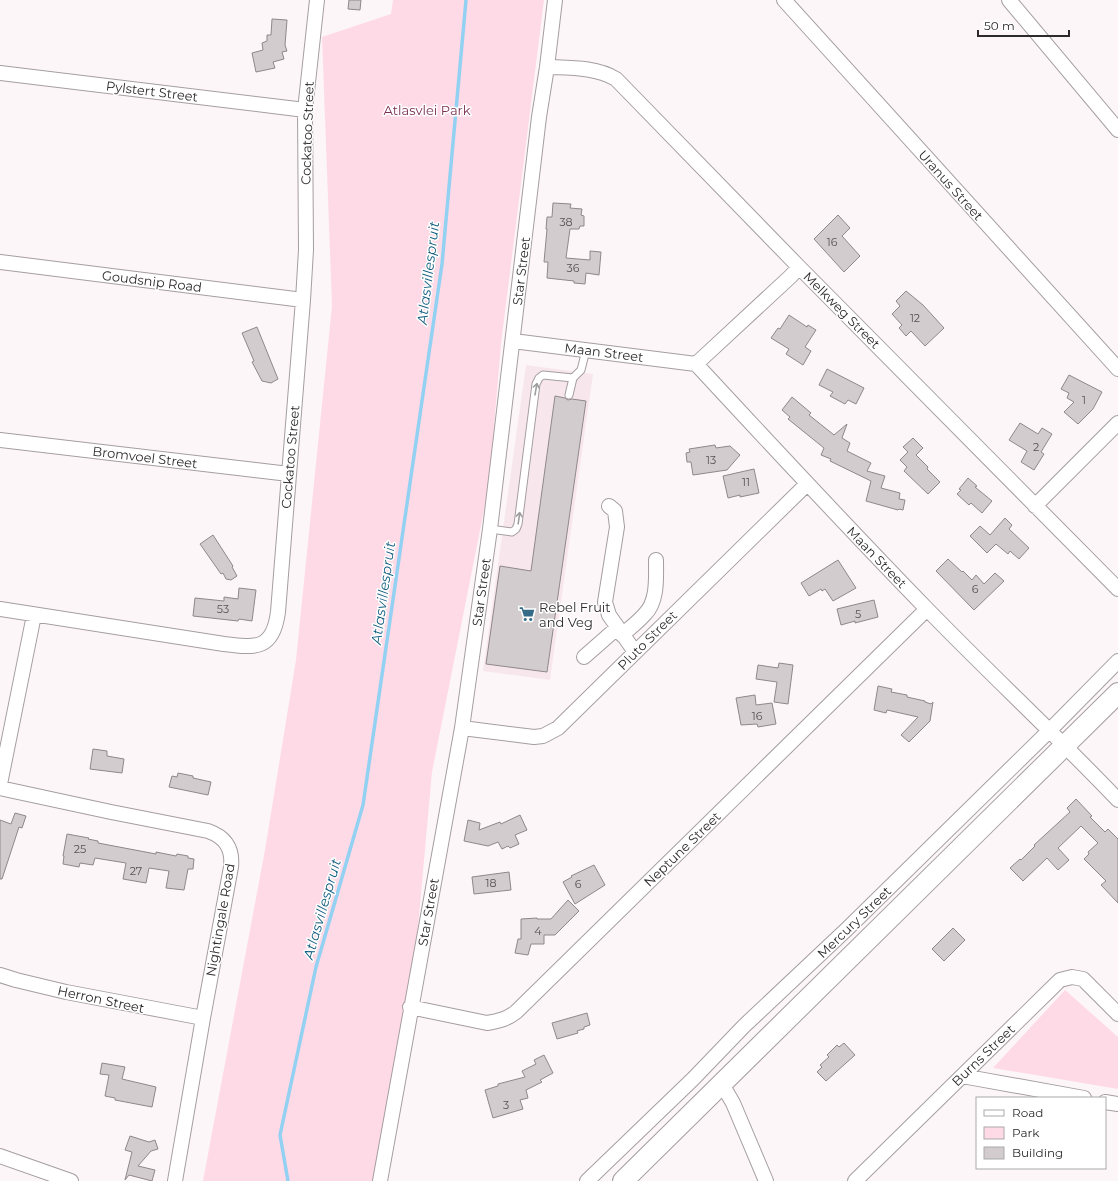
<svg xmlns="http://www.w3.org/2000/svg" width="1118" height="1181" viewBox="0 0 1118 1181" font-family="Montserrat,sans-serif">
	<rect width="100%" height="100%" fill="#fdf6f8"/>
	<path fill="#f7e7ec" d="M526 365 593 374 550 680 483 671Z"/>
	<path fill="#fedae7" d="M393 0H544L501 344 489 485 432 772 413 982 374 1181H203L265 850 296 660 332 306 322 37 391 14Z
		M1065 990 1118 1037V1089L993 1068Z"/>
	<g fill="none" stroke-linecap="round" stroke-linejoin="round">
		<path stroke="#93d1f3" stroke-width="3.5" d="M288 1181 280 1135 316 967 363 805 442 264 466 0"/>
	</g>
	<path fill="#d3ccce" stroke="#8f888b" d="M349 0H361L360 10 348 9Z
		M272 19 287 20 285 45 287 51 282 52 284 59 273 62 275 68 256 72 252 53 263 50 262 43 267 41V35H271Z
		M553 203 571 204 570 208 582 209 581 215 584 216V226H580L579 229H570L566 258 590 260V251L601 252 599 275 586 273 585 284 574 283V281L547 278 548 262H544L547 229H546L547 217H552Z
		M838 215 850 228 842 236 860 256 844 272 814 239Z
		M906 291 923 305 944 328 925 346 911 331 906 336 899 328 902 325 892 314 900 306 896 301Z
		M789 315 807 327 808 325 816 330 805 347 811 351 803 365 786 354 789 349 771 338 778 328 780 329Z
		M257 327 278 379 271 383 262 381 252 362 254 361 242 333Z
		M827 369 864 388 856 404 848 400 845 404 830 396 833 392 819 385Z
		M1069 375 1102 392 1093 409 1078 424 1064 412 1074 402 1067 398 1069 393 1061 389Z
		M555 396 565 398 568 400 572 399 586 401 547 672 486 664 500 566 531 571Z
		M792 397 811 413 809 415 834 435 847 424 842 438 850 443 847 451 871 463 867 471 885 476 881 488 900 493 899 499 905 500 903 510 899 509 898 510 866 501 871 481 830 461 831 459 821 455 824 448 788 419 790 417 782 410Z
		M1020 423 1038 434 1042 428 1052 434 1041 452 1044 454 1034 470 1021 462 1027 451 1009 440Z
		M913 438 923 448 916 455 928 467 927 469 940 482 928 494 904 471 907 467 900 460 908 452 903 447Z
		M715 445 716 448 730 446 740 455 727 470 693 475 691 462H687L686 453 690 452 689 449Z
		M754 469 759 493 740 497V495L728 498 723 476Z
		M968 478 977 486 975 487 992 501 982 513 971 503 969 505 957 494 961 490 959 489Z
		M1005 518 1012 525 1009 529 1029 548 1019 559 1010 551 1008 554 996 544 987 553 970 536 980 526 990 535Z
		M213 535 233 566 232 567 237 576 231 580 226 579 223 573 221 574 200 544Z
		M948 559 962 572 963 571 972 580 976 575 984 584 995 573 1004 581 974 610 936 571Z
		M838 560 856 588 833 601 825 589 822 591 821 589 809 596 801 583Z
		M239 588 256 590 252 621 239 619 238 621 193 616 195 598 224 601V597L238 599Z
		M874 600 878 617 855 623V621L841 625 837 609Z
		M779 663 793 665 788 704 774 702 777 682 756 679 758 665 778 668Z
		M878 686 892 689 891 692 907 695V697L925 701V702L931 704 933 702 930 721 909 742 901 735 918 717 887 710 886 713 874 710Z
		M755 695 756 705 772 703 776 724 758 727 757 724 741 725 736 698Z
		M93 749 107 751V756L124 759 122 773 90 769Z
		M178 773 193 776V778L211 782 208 795 169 787 172 776 177 777Z
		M1076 799 1092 816 1090 817 1105 832 1108 829 1118 839V903L1101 885 1106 881 1084 859 1089 854 1088 852 1098 843 1081 826 1058 848 1069 860 1058 870 1047 858 1023 881 1010 868 1020 859 1021 860 1035 846 1034 845 1070 812 1067 808Z
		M15 813 26 816 22 828 19 827 2 879H0V820L11 824Z
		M520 815 527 830 515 835 519 844 510 848 508 846 502 849 498 842 488 846 464 841 468 820 480 823 479 830 500 822 501 824Z
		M67 834 89 838 88 839 98 841V843L156 854V852L176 856 177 854 188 856V858L194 859 193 869H188L184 890 166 888 169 871 149 868 146 883 123 879 126 863 95 858 93 865 80 863 79 867 63 864 64 856H63Z
		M594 865 605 885 575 904 563 882 572 877 571 876Z
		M509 872 511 890 474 894 472 877Z
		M568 900 579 911 555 935H544V944H531L528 955 515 953 518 939H521V919L537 918V919H551Z
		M953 928 965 940 944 961 932 949Z
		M587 1013 590 1025 584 1027V1029L577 1031 578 1033 557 1039 552 1023Z
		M844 1043 855 1055 826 1081 817 1072 822 1067 820 1065 829 1057 827 1055 837 1045 839 1047Z
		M544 1055 553 1073 540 1080 542 1082 526 1090 528 1098 520 1100 523 1109 493 1118 485 1090 498 1086V1084L525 1077 522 1071 536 1064 534 1060Z
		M102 1063 125 1067 122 1079 156 1087 152 1107 115 1100V1098L105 1096 109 1075 100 1074Z
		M130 1136 149 1142 155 1140 158 1149 151 1151 138 1166 155 1170 152 1181 129 1175 125 1180 132 1152 125 1150Z"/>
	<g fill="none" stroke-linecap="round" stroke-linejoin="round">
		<defs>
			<path id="lane" d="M569 395 573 378
				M490 529 512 532 516 529 518 524 536 384 539 378 543 375 573 378 581 370 586 350"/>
			<path id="street" d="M784 0 1118 369
				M1009 0 1118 130
				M547 67C571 68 596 67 616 79L799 267 1118 589
				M0 73 305 110
				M0 262 303 300
				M513 341 696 364C772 446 848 528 926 608 989 673 1055 734 1118 800
				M696 364 791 276 799 267
				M0 440 289 474
				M609 506 615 511 617 527 605 602 609 615 635 652
				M1035 506 1118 423
				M0 609 224 644C256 648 273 650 278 612L303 300 306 250 305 110 317 0
				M622 635C630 628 638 622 645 614 658 601 656 577 656 560
				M584 657 617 628
				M462 728 534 737 543 736 558 728 807 484
				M0 784 34 615
				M0 788 111 812 208 831C225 837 233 848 231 867L203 1018 175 1181
				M0 975 16 980 66 992 203 1018
				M410 1007 487 1023C499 1021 507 1019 516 1012L927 609
				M962 1076 1084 1098
				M721 1084 726 1091 733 1103 766 1181
				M1105 1102 1118 1104
				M0 1156 71 1181
				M380 1181 462 728 490 529 539 117 547 67 555 0
				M587 1181 693 1079 744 1026 847 929 1049 731 1118 661
				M855 1181 1060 980 1072 977 1083 979 1118 1014"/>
			<path id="secondary" d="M623 1181 1118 693"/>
		</defs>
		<use href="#lane" stroke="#a59ea0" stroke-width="9"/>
		<use href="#street" stroke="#a59ea0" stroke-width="16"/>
		<use href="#secondary" stroke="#a59ea0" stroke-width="22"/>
		<use href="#lane" stroke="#fff" stroke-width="7"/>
		<use href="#street" stroke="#fff" stroke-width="14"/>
		<use href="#secondary" stroke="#fff" stroke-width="20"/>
	</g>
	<defs><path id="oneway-shaft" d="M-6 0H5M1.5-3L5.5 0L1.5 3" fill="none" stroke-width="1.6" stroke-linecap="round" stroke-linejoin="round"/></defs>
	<g stroke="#a09fa0">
		<use href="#oneway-shaft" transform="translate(536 389) rotate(-80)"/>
		<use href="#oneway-shaft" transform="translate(519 518) rotate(-82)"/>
	</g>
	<defs>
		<symbol id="supermarket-bare" viewBox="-9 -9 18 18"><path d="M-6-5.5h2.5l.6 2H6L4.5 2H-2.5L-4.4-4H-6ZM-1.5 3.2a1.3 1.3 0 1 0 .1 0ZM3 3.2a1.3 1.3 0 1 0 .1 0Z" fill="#366b87" stroke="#fff" stroke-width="2.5" paint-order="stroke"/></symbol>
	</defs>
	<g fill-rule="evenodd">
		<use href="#supermarket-bare" x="516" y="603" width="22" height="22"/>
	</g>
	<g text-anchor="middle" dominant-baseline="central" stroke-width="3" stroke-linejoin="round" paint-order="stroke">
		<g font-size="11" fill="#565254">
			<text x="566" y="222">38</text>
			<text x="832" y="242">16</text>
			<text x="573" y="268">36</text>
			<text x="915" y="318">12</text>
			<text x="1084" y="400">1</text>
			<text x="1036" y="447">2</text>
			<text x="711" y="460">13</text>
			<text x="746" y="482">11</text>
			<text x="975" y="589">6</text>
			<text x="223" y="609">53</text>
			<text x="858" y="614">5</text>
			<text x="757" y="716">16</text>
			<text x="80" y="849">25</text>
			<text x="136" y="871">27</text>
			<text x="491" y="883">18</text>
			<text x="578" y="884">6</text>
			<text x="538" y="931">4</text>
			<text x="506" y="1105">3</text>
		</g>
		<g font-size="13" fill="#2d2a2b" stroke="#fff">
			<text transform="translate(152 91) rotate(7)">Pylstert Street</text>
			<text transform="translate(307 133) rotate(-88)">Cockatoo Street</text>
			<text transform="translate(951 185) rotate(48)">Uranus Street</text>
			<text transform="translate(521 271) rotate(-83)">Star Street</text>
			<text transform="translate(152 281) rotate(7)">Goudsnip Road</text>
			<text transform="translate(842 310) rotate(45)">Melkweg Street</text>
			<text transform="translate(604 352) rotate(7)">Maan Street</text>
			<text transform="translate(145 457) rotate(7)">Bromvoel Street</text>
			<text transform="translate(290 457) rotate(-85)">Cockatoo Street</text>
			<text transform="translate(877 557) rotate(46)">Maan Street</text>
			<text transform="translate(481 592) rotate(-82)">Star Street</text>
			<text transform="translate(647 640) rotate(-45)">Pluto Street</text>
			<text transform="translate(682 849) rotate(-44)">Neptune Street</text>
			<text transform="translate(428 912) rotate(-80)">Star Street</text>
			<text transform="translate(220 920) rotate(-80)">Nightingale Road</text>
			<text transform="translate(854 922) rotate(-44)">Mercury Street</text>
			<text transform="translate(101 999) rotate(12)">Herron Street</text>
			<text transform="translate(983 1055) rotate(-44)">Burns Street</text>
		</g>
		<g font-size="13" fill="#7a3051" stroke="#fff">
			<text x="427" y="110">Atlasvlei Park</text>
		</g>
		<g font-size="13" fill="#2d2a2b" stroke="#fff" text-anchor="start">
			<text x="539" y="607">Rebel Fruit<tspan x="539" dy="15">and Veg</tspan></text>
		</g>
		<g font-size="14" font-style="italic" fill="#105d7e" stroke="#fff">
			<text transform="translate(428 273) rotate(-83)">Atlasvillespruit</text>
			<text transform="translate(383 593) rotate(-82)">Atlasvillespruit</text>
			<text transform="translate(322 909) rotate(-74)">Atlasvillespruit</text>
		</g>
	</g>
	<rect x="976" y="1097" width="130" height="72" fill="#ffffff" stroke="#abaaaa"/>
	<rect x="984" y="1110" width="20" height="6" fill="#ffffff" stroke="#abaaaa"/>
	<text x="1012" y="1117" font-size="12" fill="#2d2a2b">Road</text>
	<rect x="984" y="1127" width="20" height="12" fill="#fedae7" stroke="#abaaaa"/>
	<text x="1012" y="1137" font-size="12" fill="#2d2a2b">Park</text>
	<rect x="984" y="1147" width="20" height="12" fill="#d3ccce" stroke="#abaaaa"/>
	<text x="1012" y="1157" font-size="12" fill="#2d2a2b">Building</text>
	<path d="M978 30v6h91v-6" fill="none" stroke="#2d2a2b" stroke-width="2"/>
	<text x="984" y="30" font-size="12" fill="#2d2a2b" stroke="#ffffff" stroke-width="3" paint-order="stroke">50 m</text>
</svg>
